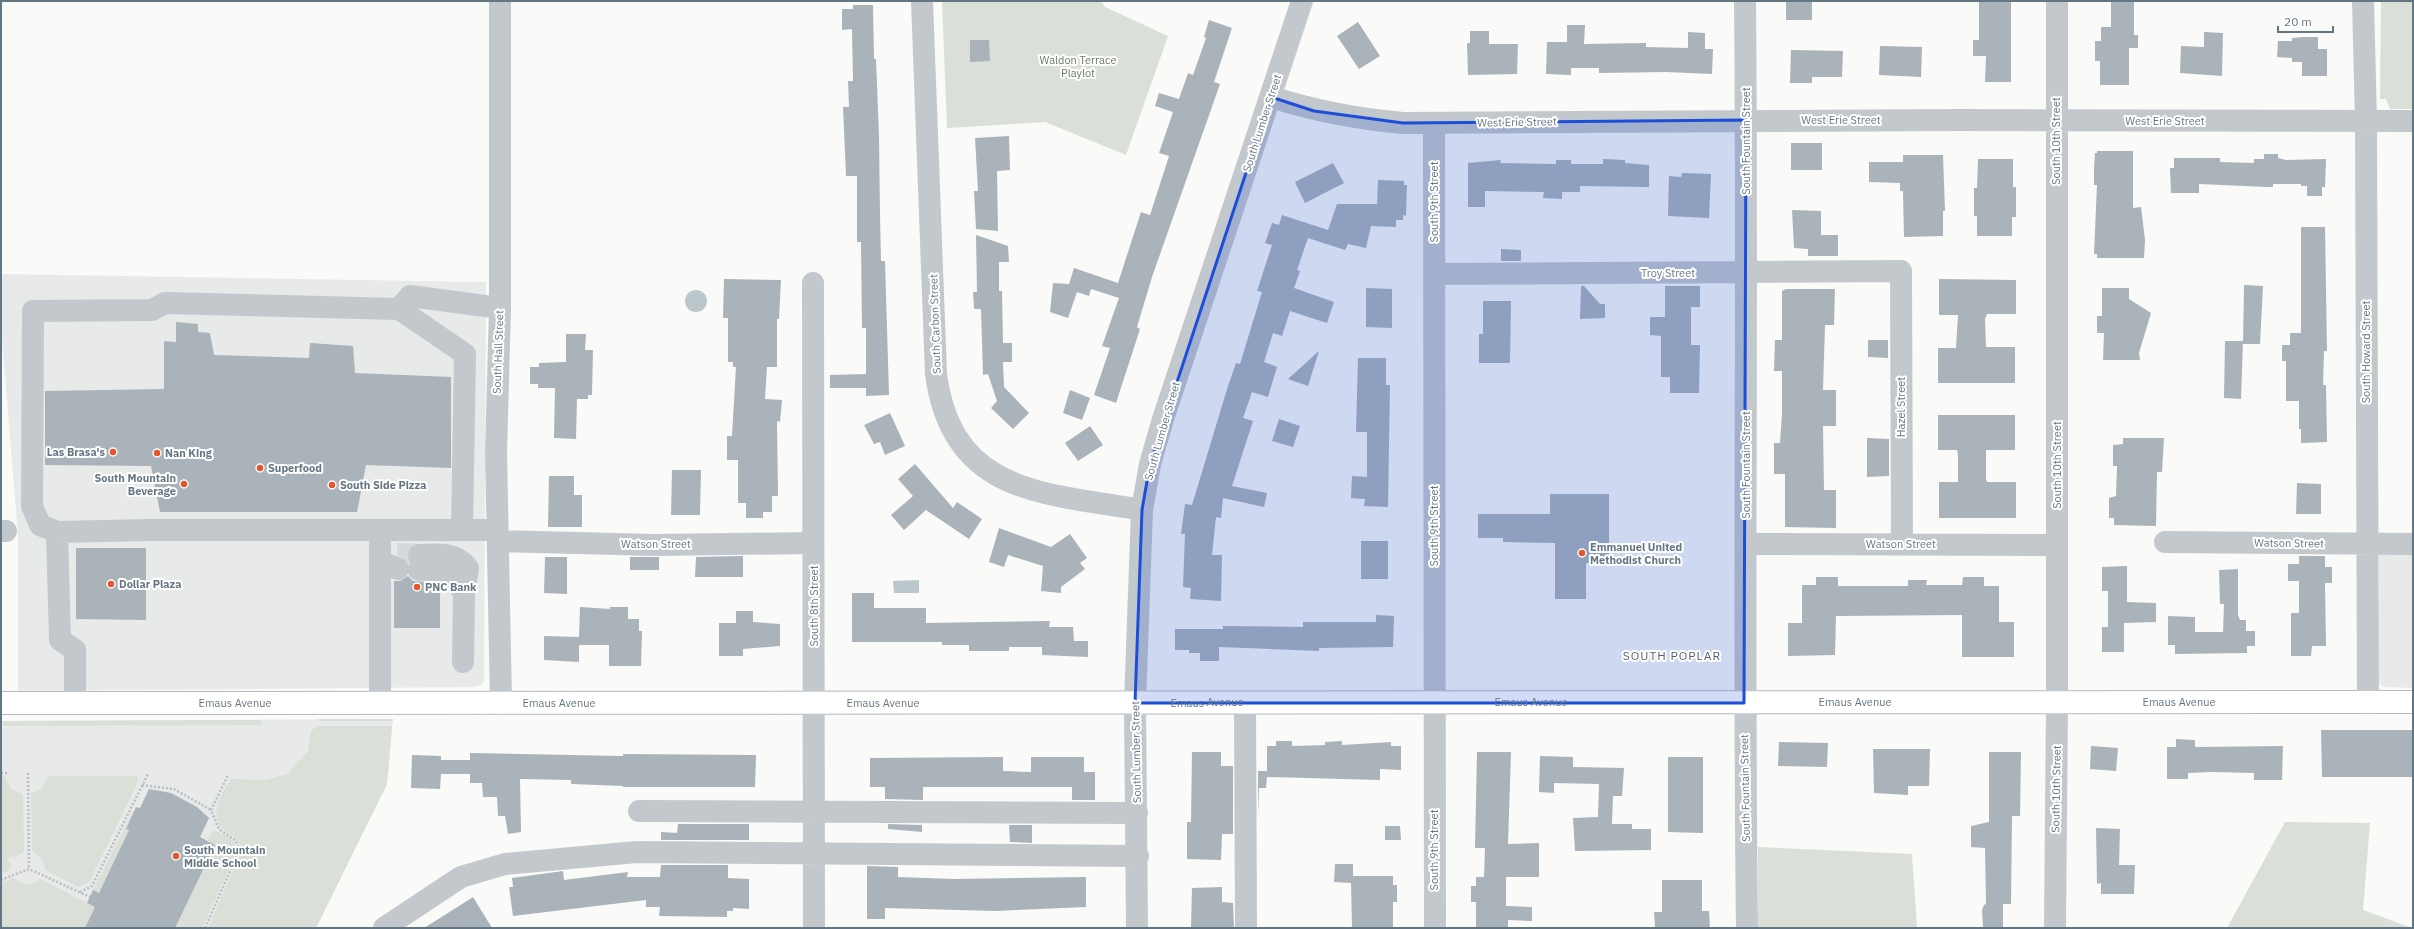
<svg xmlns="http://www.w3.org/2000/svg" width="2414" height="929" viewBox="0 0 2414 929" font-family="'IBM Plex Sans',sans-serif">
	<rect width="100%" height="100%" fill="#fafaf8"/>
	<path fill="#e8e9e9" d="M1 274 486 282 484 680 481 685 473 687 18 691V534L1 328Z
		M2413 550V688L2384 687 2380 684 2379 680V553Z
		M393 719 387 784 316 928H1V721Z"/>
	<path fill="#dadfd7" d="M942 1H1101L1105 7 1168 36 1126 155 1045 122 947 128Z
		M2381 1H2413V109H2390L2386 99H2380Z
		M318 719H393V721H319Z
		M261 720V725L4 726 2 721Z
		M317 726H392L387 784 316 928H208L241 852C239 837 232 837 222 828 208 815 223 791 231 779L266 780 287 774 308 751 311 731Z
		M1 776 5 777 11 789 23 794 24 851 13 858 10 856 7 861 11 863 10 870 1 874Z
		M48 776H136L138 778 136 786 90 881 79 887 45 870 42 859 32 851 31 793 41 790Z
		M135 807 126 829 129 830 99 893 93 890Z
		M2285 822 2370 823 2363 910 2412 928H2227Z
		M212 831C226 832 239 841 235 856L202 928H175L215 845 208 841Z
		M1758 847 1912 854 1917 928H1758Z
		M13 878 25 885 36 883 40 879 95 907 85 928H1V883Z"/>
	<path fill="#bbc7cb" d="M685 301a11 11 0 1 1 22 0a11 11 0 1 1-22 0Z
		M919 580V593H894L893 581Z"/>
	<path fill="#aab3b9" d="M1786 1H1812V20H1786Z
		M1979 1 2011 2V82H1985L1986 56H1973V40H1979Z
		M2111 1H2134V35H2138V48H2129V85H2100V61H2095V41H2101V27H2111Z
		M853 5H873L874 59H876L879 136 880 215 881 261H885L889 395 866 396V388H830V375L866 374V328H862L861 242H857V176H846L843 107H849L848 81H853L852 29 842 30V9H853Z
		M1209 20 1232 28 1214 82 1220 84 1152 277 1137 327 1140 329 1116 403 1094 395 1110 348 1102 346 1119 298 1091 289 1089 296 1077 292 1068 318 1050 312 1053 283 1069 284 1074 268 1118 283 1141 212 1150 215 1169 156 1159 153 1173 112 1155 106 1159 93 1179 99 1188 73 1193 75 1206 38 1204 37Z
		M1358 22 1380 56 1359 69 1337 36Z
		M1567 25H1585L1584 44 1646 43V47L1688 48V32L1705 33V49H1713L1712 74 1666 72 1599 73V68H1571V75L1546 74 1547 42H1567Z
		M1470 31H1489V44H1518L1517 74 1468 75 1467 43H1470Z
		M2204 32 2223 33 2222 76 2180 73 2181 46 2204 47Z
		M2303 37H2318V49H2327V76H2302V62H2292V58L2277 57 2278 41H2292V38Z
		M970 40H989L990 61 970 62Z
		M1880 46 1922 47 1921 77 1879 75Z
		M1791 50 1843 51 1842 77H1812V83H1790Z
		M1009 136 1010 170 997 171 998 231 976 229 974 191H978L975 138Z
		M1791 143H1822V170H1791Z
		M2097 151H2133V208L2141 207 2145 240 2144 258H2097V254H2094L2097 185H2094V168L2095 153H2097Z
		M2264 154H2278V158L2286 160 2326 159 2325 187H2322V196H2307V186H2301V184H2273V187H2267L2199 184V193H2171L2170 168H2174V158H2220V162L2254 163V159H2264Z
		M1903 155H1943L1945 211H1943V236L1904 237 1903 191H1900V183L1869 182V162H1903Z
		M1603 159 1625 160V163L1649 165V187L1580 186V192H1562V199L1543 198 1544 192 1485 191V207H1468V163L1501 160 1500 163 1556 164V160H1571V164H1603Z
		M1978 159H2013V187H2016V217H2012V236H1977V216H1974V188H1977Z
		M1333 163 1344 183 1305 203 1295 182Z
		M1682 173 1711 174 1709 218 1668 216 1669 176 1681 177Z
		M1378 180 1404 181V185H1407L1406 216 1403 215V220H1396V227L1371 226 1366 248 1348 244 1345 250 1308 238 1297 270 1300 271 1294 288 1334 302 1327 323 1290 311 1282 336 1273 333 1264 362 1277 367 1268 397 1252 392 1243 418 1253 421 1232 486 1267 493 1264 507 1223 498 1221 518 1216 517 1212 555H1222L1221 601 1190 599 1191 588 1183 587 1185 534H1181L1185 504 1192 505 1228 386 1236 363 1240 364 1262 292 1257 291 1272 245 1265 243 1272 223 1279 225 1282 215 1328 230 1337 204H1377Z
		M1792 210 1821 211V235H1838V256H1808V249L1794 248Z
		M2301 227H2325L2327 351H2324L2323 385H2326L2327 442 2301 443V429H2299V401H2286V361H2282V345H2290V333H2301Z
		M976 235 1008 246 1009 262H999V291H1002L1003 343H1012V362H1003L1004 387 1029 413 1013 429 991 408 997 401 988 374 983 375 981 309H974L973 292H977Z
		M1501 249 1521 250V261H1501Z
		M724 279 781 280 779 319H777V367H767L765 399 782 400 780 422 777 421 778 496H772V512H763V518H746V503H738V460H727V436H732L736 367H733V362H728V318H723Z
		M1939 279 2016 280V314H1987L1985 319 1986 347H2015V383H1938V348H1956L1958 315H1939Z
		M2244 285 2263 286 2260 344H2243Z
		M1581 286H1584L1600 304H1605V318L1580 319Z
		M1665 286H1700V307H1691V345H1700L1699 393H1670V377H1661V336L1650 335V317H1665Z
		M1366 288 1392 289V328L1366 327Z
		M2102 288H2129V299L2151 313 2139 353 2140 360H2103L2104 333H2097V316H2102Z
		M1786 289H1835L1834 325H1825L1823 390H1836V426H1823L1824 490H1836V528L1785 527V474H1774V443H1780L1782 414V371H1774L1775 340H1782V291Z
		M1483 301H1511L1510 363H1479V334H1483Z
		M176 322 198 324V332L210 333 214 355 309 358 310 343 353 346 355 373 451 377V468L366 465 357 512H160L151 466 45 465V391L164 389V341L176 342Z
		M566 334H586L585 350H593L592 395H588V399H577L576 439 554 438 555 388H538V384H530V367H539V363L566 362Z
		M1868 340H1888V358L1868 357Z
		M2225 341H2243L2241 399 2224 398Z
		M1319 351 1308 386 1288 379Z
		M1358 358H1386V385H1390L1388 507 1364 506 1365 499 1351 498 1352 476 1367 477V432H1356Z
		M1070 390 1090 398 1082 420 1063 413Z
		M890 413 905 446 885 455 880 442 874 444 864 425Z
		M1938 415H2015V450H1986V479L1987 482H2016V518H1939V482H1958V454L1957 450H1938Z
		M1279 419 1300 426 1293 447 1272 441Z
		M1090 426 1103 445 1078 461 1065 443Z
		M1867 438 1889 439V476L1867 477Z
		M2123 438H2164L2162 472H2157L2156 526 2114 525V518H2109V498L2116 496 2117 466H2113V445L2123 444Z
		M915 464 953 508 957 502 982 519 969 539 926 510 904 530 891 515 913 496 898 479Z
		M672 470H701L700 515H671Z
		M549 476H574V495H582V527H548Z
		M2297 483 2321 484V514H2296Z
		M1550 494H1609V563H1586V599H1555V543L1503 542V538H1478V514H1550Z
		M999 528 1051 547 1070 534 1087 558 1080 563 1085 569 1061 587V593L1041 591 1043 566 1008 555 1004 567 989 562Z
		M1361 541H1388V579H1361Z
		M76 548H146V620L76 619Z
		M743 556V577H695L696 557Z
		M2299 556H2325V567H2332V583H2325L2326 646H2312L2311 656H2291V613H2299V581H2288V564H2299Z
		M545 557H567V594L544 593Z
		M630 557H659V570H630Z
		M2127 566V602L2156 603V622L2124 623V652H2102V627H2108V591H2102V567Z
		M2238 569V615L2240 620H2246V631H2255V646H2247V653L2175 654V645H2168V616L2195 617V632H2223L2224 604H2220L2219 570Z
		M408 576 413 581 440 583V628H394V581H400Z
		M1816 577H1838V586H1908V580H1927L1926 585H1962L1963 577H1984V586H1999V622H2014V657H1962V615L1836 616 1835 655 1788 656V623H1802V585H1816Z
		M852 593H874V608H926V623L1050 621 1049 627H1073L1074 641H1088V657L1042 655V647H1009V651H969V645H942V642H852Z
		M580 607 610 609V607H628V619H639V631H642L641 666H609V645H579V662L544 660V636L579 637Z
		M736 611H753V622L780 624V646L743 649V656H719V623H736Z
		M1376 615 1394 616 1393 647 1319 648V651L1219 647V661H1200V653H1189V650H1175V629H1223V626L1303 627V622H1376Z
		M2321 730H2413V777H2322Z
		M2176 739 2195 740V747L2283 746 2282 780H2254V773L2212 772 2188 773V779H2167V747H2176Z
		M1276 741H1292V746L1325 745V742L1342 741V745L1391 742V746H1401V770L1380 769V780L1267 777 1266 788H1259L1258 815V771H1267V746H1276Z
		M1779 742 1828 743 1827 767 1778 766Z
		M2091 746 2118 748 2116 771 2090 769Z
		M1873 749H1930L1929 786H1908V795L1874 793Z
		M1192 752H1221V766H1233V834H1222L1221 860 1187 859V822H1191Z
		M1477 752H1511L1508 844 1539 843V877H1506V906L1532 907V921L1508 920V928H1476V902H1471V886H1476V877H1484L1485 848H1475Z
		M1989 752H2021L2020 816H2012L2011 904H2003V928H1983L1982 910 1984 905 1986 904 1985 848 1971 847V826L1989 822Z
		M470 753 623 756V754L756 755 755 787H623V786L571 784V780L520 779 521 832 508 834 505 816H498L497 797H483L482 783H470V774H441L440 789 411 788 412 755 441 756V760H470Z
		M1540 756 1573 757V767L1624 768 1622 796H1613L1612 824H1632V829H1651V850L1575 851 1573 818 1598 817 1599 784 1554 783V793L1539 792Z
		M1003 757V771L1031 772V757H1084V772H1095V800H1072V787H923V800L885 799V787H870V758Z
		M1668 757H1703V833L1668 832Z
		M149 789 171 793 197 807 209 818 200 837 215 845 175 928H85L95 907 87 903 93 890 99 893 129 830 126 829 136 807 140 808Z
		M678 824H749V840H661V832L677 833Z
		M888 824 922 825V832L888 829Z
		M1009 825H1032V843L1010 842Z
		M1385 826H1400L1401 840H1385Z
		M2096 828 2120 829 2119 865H2135L2134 894H2101V883L2097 884Z
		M1335 864H1353V876H1393V885H1397V902H1393V928H1352L1351 883 1334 882Z
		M661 865H728V878L749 879V909L733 908V911H727V917L659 916 660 907H646V900L513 916 509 887H513L512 878 563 871 564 880 628 872 627 877H660Z
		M867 866 898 867V877L953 879 1086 877V907L995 911 885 908V919H867Z
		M1662 880H1702V911H1709L1710 928H1655L1654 912H1662Z
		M1222 887V902L1233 903 1234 928H1191L1192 888Z
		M473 897 492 928H424L459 906Z"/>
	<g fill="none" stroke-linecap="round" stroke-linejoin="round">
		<path stroke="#d5d9db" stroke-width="22" stroke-dasharray="22 11" stroke-linecap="butt" d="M397 554 419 555"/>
		<defs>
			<g id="major">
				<path id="s1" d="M1 703 2413 702"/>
			</g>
		</defs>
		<use href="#major" stroke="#b5babe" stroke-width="24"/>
		<path stroke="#bbbfc2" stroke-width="2.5" stroke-dasharray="2 2" stroke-linecap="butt" d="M1 773H8
			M28 773 29 869
			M142 785 174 789 211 810
			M1 880 29 869 90 897
			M80 892 92 886 148 774
			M205 928 239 851 236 841 219 829 211 810 228 775"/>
		<path stroke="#c3c8cc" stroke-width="22" d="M500 1V308L496 453 501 702
			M922 1 936 374C952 495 1045 493 1142 510
			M1745 1C1748 310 1743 619 1747 928
			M2363 1 2366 122 2368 703
			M1271 97C1315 111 1358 119 1403 123L1960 120 2413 121
			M1434 123 1435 928
			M1434 274 1901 271 1902 544
			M813 283 814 928
			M399 309 410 296 500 308
			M1 531H6
			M57 532 149 530H497
			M498 541 654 545 813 543
			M2165 542 2413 544
			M1746 544 2057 545
			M419 555C436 554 457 552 468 568L464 594 463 662
			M380 561 398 569
			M419 570C444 569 452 569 464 594
			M380 702V530
			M75 703V650L60 640 57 532 40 525 32 506 33 311 152 310 165 303 399 309 465 354 462 530
			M1245 703 1246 928
			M639 811 1137 813
			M384 928 461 877 505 864 637 852 1138 856
			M1137 928 1135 703 1142 510 1150 464 1163 419 1302 1
			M2055 928 2057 703V1"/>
		<use href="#major" stroke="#fff" stroke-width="22"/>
	</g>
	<path fill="#1d4ed8" fill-opacity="0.2" stroke="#1d4ed8" stroke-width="3" stroke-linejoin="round" d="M1271 97 1314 111 1403 123 1746 120 1744 703H1135L1142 510 1150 464Z"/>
	<g fill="#e4572e" stroke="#fff" stroke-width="1.5">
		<circle cx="113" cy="452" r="4"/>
		<circle cx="157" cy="453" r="4"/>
		<circle cx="260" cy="468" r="4"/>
		<circle cx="184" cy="484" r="4"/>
		<circle cx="332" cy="485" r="4"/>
		<circle cx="1582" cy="553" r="4"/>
		<circle cx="111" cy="584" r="4"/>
		<circle cx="417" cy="587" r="4"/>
		<circle cx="176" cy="856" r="4"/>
	</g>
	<g text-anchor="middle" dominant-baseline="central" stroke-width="4" stroke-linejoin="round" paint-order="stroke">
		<g font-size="11" fill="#687a64" stroke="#fff">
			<text x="1078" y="60">Waldon Terrace<tspan x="1078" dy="13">Playlot</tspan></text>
		</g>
		<g font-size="11" fill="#657683" stroke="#fff">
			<text x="1841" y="120">West Erie Street</text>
			<text x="2165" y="121">West Erie Street</text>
			<text transform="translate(1517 122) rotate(-1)">West Erie Street</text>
			<text transform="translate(1262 123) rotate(-72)">South Lumber Street</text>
			<text transform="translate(1746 141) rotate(-90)">South Fountain Street</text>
			<text transform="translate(2056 141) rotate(-90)">South 10th Street</text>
			<text transform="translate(1434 202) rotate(-90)">South 9th Street</text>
			<text x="1668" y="273">Troy Street</text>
			<text transform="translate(935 324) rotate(-92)">South Carbon Street</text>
			<text transform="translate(498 352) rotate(-88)">South Hall Street</text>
			<text transform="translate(2366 352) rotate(-90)">South Howard Street</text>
			<text transform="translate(1901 407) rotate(-90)">Hazel Street</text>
			<text transform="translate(1162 431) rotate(-74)">South Lumber Street</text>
			<text transform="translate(1746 465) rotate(-90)">South Fountain Street</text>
			<text transform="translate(2057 465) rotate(-90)">South 10th Street</text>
			<text transform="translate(1434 526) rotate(-90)">South 9th Street</text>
			<text transform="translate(2289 543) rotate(1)">Watson Street</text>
			<text x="656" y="544">Watson Street</text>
			<text x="1901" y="544">Watson Street</text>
			<text transform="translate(814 606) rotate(-90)">South 8th Street</text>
			<text stroke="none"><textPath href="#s1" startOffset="558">Emaus Avenue</textPath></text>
			<text stroke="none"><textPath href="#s1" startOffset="882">Emaus Avenue</textPath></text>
			<text stroke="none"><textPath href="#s1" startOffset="234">Emaus Avenue</textPath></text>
			<text stroke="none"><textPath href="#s1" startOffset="1206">Emaus Avenue</textPath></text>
			<text stroke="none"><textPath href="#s1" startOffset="1530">Emaus Avenue</textPath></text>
			<text stroke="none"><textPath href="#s1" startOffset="1854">Emaus Avenue</textPath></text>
			<text stroke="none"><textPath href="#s1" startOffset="2178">Emaus Avenue</textPath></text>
			<text transform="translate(1136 752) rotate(-91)">South Lumber Street</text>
			<text transform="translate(1745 788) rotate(-91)">South Fountain Street</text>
			<text transform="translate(2056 789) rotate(-89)">South 10th Street</text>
			<text transform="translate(1434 850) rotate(-90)">South 9th Street</text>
		</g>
		<g font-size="11" font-weight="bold" fill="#657683" stroke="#fff" text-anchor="start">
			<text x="105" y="452" text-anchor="end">Las Brasa's</text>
			<text x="165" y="453">Nan King</text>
			<text x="268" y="468">Superfood</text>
			<text x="176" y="478" text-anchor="end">South Mountain<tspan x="176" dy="13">Beverage</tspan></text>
			<text x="340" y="485">South Side Pizza</text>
			<text x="1590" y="547">Emmanuel United<tspan x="1590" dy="13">Methodist Church</tspan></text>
			<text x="119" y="584">Dollar Plaza</text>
			<text x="425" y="587">PNC Bank</text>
			<text x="184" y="850">South Mountain<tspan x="184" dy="13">Middle School</tspan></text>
		</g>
		<g font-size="12" letter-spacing="1" fill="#57646e" stroke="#fff">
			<text x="1672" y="655">SOUTH POPLAR</text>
		</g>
	</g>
	<rect width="2414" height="929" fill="none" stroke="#657683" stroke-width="4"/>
	<path d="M2278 26v6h55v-6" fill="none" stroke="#657683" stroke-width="2"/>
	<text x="2284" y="26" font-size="12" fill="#657683" stroke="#ffffff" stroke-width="3" paint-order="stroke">20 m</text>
</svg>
